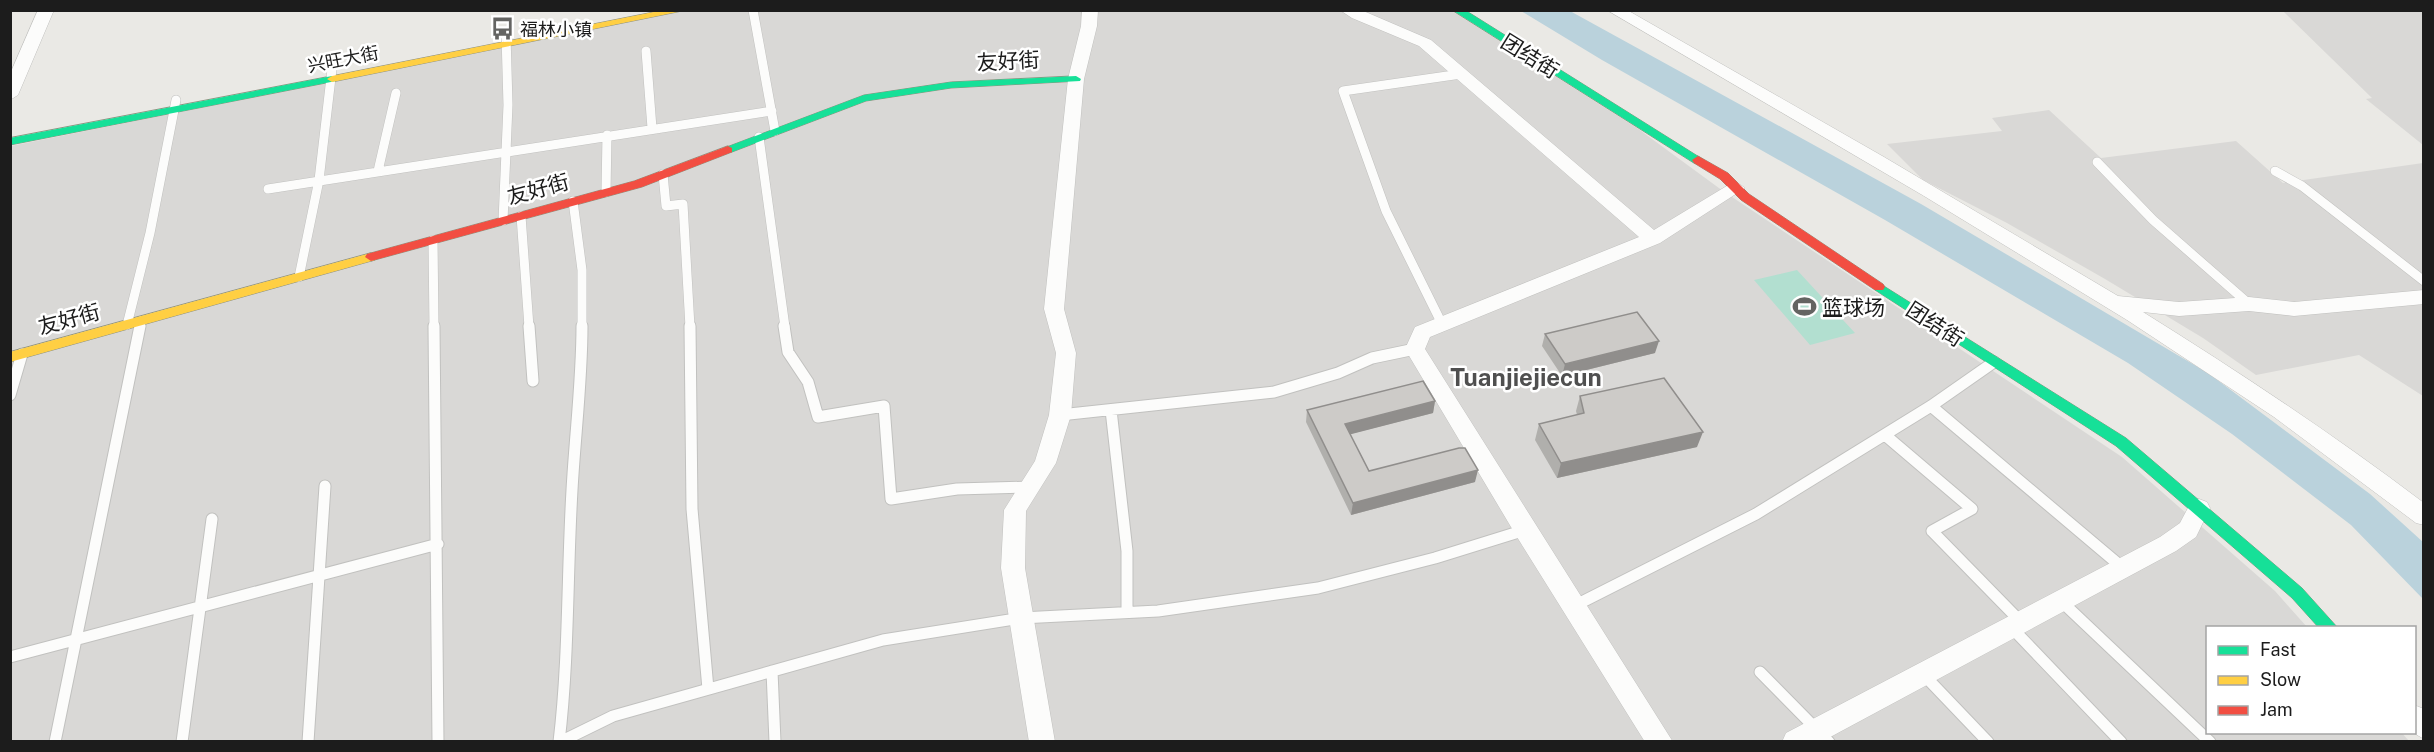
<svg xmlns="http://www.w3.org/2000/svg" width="2434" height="752" viewBox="0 0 2434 752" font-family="'Public Sans','Noto Sans SC',sans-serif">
	<rect width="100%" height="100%" fill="#eae9e5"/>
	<path fill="#d9d8d6" d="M686 10 1452 11 1637 128 1723 191 2122 457 2275 591 2307 627 2208 628V732H2401L2409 741 11 742V146Z
		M2283 11H2423V145L2366 99 2372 98Z
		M2049 110 2101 158 2236 141 2283 183 2423 163V396L2359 355 2256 375 2203 338 2105 279 2007 223 1923 180 1887 144 2002 131 1992 118Z"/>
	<path fill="#b2dfd0" d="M1797 270 1855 333 1810 345 1754 280Z"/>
	<path fill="#bad2dc" d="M1521 11H1570L1921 204 2208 373 2370 494 2423 542V599L2351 525 2232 434 2128 363 1885 220 1602 60Z"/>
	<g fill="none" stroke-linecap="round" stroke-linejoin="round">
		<defs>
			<path id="lane-far1" d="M753 10 775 131
				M646 51 652 128
				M759 137 785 327
				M2097 162 2153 220 2249 304
				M378 171 396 93
				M2275 171 2302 186 2424 281
				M663 174 666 206 683 204 690 327
				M268 189 772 111
				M606 192 607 135
				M573 201 582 270V327
				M521 216 529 327
				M503 221 508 105 506 35
				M433 240 434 327
				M299 277 319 180 332 69
				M1442 324 1386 211 1343 91 1461 74
				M127 325 150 233 176 100
				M140 327 141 321"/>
			<path id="lane" d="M434 326 438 742
				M529 326 533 381
				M690 326 692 509 708 689
				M784 326 788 352 808 382 818 417 884 406 891 499 957 489 1030 487
				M10 395 22 354
				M1931 406 2123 568
				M1111 410 1127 551V612
				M1060 415 1274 392 1338 373 1372 358 1415 349
				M1885 435 1972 509 1932 531 2021 622
				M2061 601 2210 742
				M1574 606 1756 514 1931 406 1994 362
				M2011 627 2121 742
				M10 657 438 544
				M772 671 775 742
				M1760 672 1829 742
				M1923 674 1988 742
				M55 742 140 326
				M182 742 212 519
				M308 742 325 486
				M559 742C569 658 567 575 572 490 575 435 582 381 582 326
				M560 742 613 716 883 640 1021 618 1158 611 1318 588 1435 558 1525 530"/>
			<path id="street" d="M38 10H54L18 95 10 100V74Z
				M1082 10H1098L1097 26 1084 79 1064 309 1076 353 1071 415 1056 463 1026 511 1025 568 1055 742H1029L1001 568 1004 510 1035 461 1049 415 1056 353 1044 309 1068 79 1081 26Z
				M1340 10H1361L1431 40 1654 230 1730 184 1736 182 1745 188 1660 243 1430 337 1425 349 1673 742H1645L1517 537 1405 349 1415 327 1639 237 1419 46 1352 18Z
				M1607 10H1627L1884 157 2118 296 2179 302 2249 297 2294 302 2424 290V304L2294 316 2249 311 2179 316 2143 312C2239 372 2333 434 2424 503V525L2416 523 2274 417 2127 320 1924 196Z
				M2199 499 2207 502 2210 508 2196 537 2176 551 1821 742H1782L1786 733 2160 537 2180 523 2191 502Z
				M2414 705 2424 709V739L2412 732H2414Z"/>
			<path id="fast" d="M1452 10H1465L1704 160 1698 164 1694 163Z
				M332 76 336 77V81L10 145V138Z
				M1076 76 1081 79 1080 81 951 88 866 101 732 152H724L722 150 724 148 864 95 951 82Z
				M1879 283 2126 438 2302 588 2338 628H2319L2292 598 2116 446 1875 290 1873 287 1875 284Z"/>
			<path id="slow" d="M664 10H687L332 82 327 79 332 76Z
				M371 253 377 257 375 260 10 362V352Z"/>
			<path id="jam" d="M728 146 732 148V152L642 187 371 261 365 257 367 254 634 181Z
				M1698 156 1728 173 1749 194 1883 284 1885 287 1883 290H1875L1741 200 1720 179 1694 163 1692 160Z"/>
		</defs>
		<use href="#lane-far1" stroke="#c1c1bf" stroke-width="10"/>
		<use href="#lane" stroke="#c1c1bf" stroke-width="13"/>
		<use href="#street" stroke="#c1c1bf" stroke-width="1"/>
		<use href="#fast" stroke="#8f927f" stroke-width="1"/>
		<use href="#slow" stroke="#8f927f" stroke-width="1"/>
		<use href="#jam" stroke="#8f927f" stroke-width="1"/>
		<use href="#lane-far1" stroke="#fcfcfb" stroke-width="9"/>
		<use href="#lane" stroke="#fcfcfb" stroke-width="11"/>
		<use href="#street" fill="#fcfcfb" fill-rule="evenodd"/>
		<use href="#fast" fill="#16e098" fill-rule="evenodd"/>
		<use href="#slow" fill="#ffcf43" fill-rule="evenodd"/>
		<use href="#jam" fill="#f24e42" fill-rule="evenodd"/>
	</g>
	<path fill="#b0afac" d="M1545 334 1655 353 1562 376 1542 346Z
		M1580 396 1697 447 1557 478 1535 440 1539 424 1577 415 1576 411Z
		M1435 401 1433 413 1350 434 1369 471 1475 482 1351 515 1306 422 1307 410Z"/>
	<path fill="#908e8c" d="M1659 341 1655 353 1562 376 1565 364Z
		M1435 401 1433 413 1344 436 1345 424Z
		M1703 432 1697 447 1557 478 1561 463Z
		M1478 470 1475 482 1351 515 1353 503Z"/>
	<path fill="#cdcbc8" stroke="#908e8c" stroke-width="1.5" d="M1637 312 1659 341 1565 364 1545 334Z
		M1664 378 1703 432 1561 463 1539 424 1584 413 1580 396Z
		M1423 381 1435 401 1345 424 1369 471 1459 448H1465L1478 470 1353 503 1307 410Z"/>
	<defs>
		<symbol id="bus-bare" viewBox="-9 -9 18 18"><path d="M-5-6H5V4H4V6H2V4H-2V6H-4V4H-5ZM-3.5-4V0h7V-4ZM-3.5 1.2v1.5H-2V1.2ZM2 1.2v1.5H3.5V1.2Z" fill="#646462" stroke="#fff" stroke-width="2.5" paint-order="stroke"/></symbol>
		<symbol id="stadium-bare" viewBox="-9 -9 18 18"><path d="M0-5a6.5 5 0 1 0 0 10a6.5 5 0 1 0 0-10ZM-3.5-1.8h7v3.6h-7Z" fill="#646462" stroke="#fff" stroke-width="2.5" paint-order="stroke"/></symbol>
	</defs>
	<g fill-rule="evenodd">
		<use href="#bus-bare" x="486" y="12" width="33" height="33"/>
		<use href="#stadium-bare" x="1788" y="290" width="33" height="33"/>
	</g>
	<g text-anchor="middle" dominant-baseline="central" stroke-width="5" stroke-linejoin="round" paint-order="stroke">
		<g font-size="18" fill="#1c1c1c" stroke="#fff" text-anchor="start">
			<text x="520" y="29">福林小镇</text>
		</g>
		<g font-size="18" fill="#1c1c1c" stroke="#fff">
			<text transform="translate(343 59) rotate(-11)">兴旺大街</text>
		</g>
		<g font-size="21" fill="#1c1c1c" stroke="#fff">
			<text transform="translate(1530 56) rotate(32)">团结街</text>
			<text transform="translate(1008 61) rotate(-3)">友好街</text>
			<text transform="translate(538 189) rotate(-15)">友好街</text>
			<text transform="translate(69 319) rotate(-15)">友好街</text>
			<text transform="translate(1935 324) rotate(33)">团结街</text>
		</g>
		<g font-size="21" fill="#1c1c1c" stroke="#fff" text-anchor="start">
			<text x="1822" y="307">篮球场</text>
		</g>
		<g font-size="24" font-weight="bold" fill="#4f4f4f" stroke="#fff">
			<text x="1526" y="377">Tuanjiejiecun</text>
		</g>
	</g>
	<rect width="2434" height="752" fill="none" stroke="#1c1c1c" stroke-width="24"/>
	<rect x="2206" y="626" width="210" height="108" fill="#ffffff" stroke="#a4a4a4" stroke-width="1.5"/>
	<rect x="2218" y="646" width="30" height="9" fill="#16e098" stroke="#a4a4a4" stroke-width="1.5"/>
	<text x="2260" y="656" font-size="18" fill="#1c1c1c">Fast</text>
	<rect x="2218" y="676" width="30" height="9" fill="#ffcf43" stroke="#a4a4a4" stroke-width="1.5"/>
	<text x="2260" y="686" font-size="18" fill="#1c1c1c">Slow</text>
	<rect x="2218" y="706" width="30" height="9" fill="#f24e42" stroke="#a4a4a4" stroke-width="1.5"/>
	<text x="2260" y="716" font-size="18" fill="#1c1c1c">Jam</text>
</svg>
